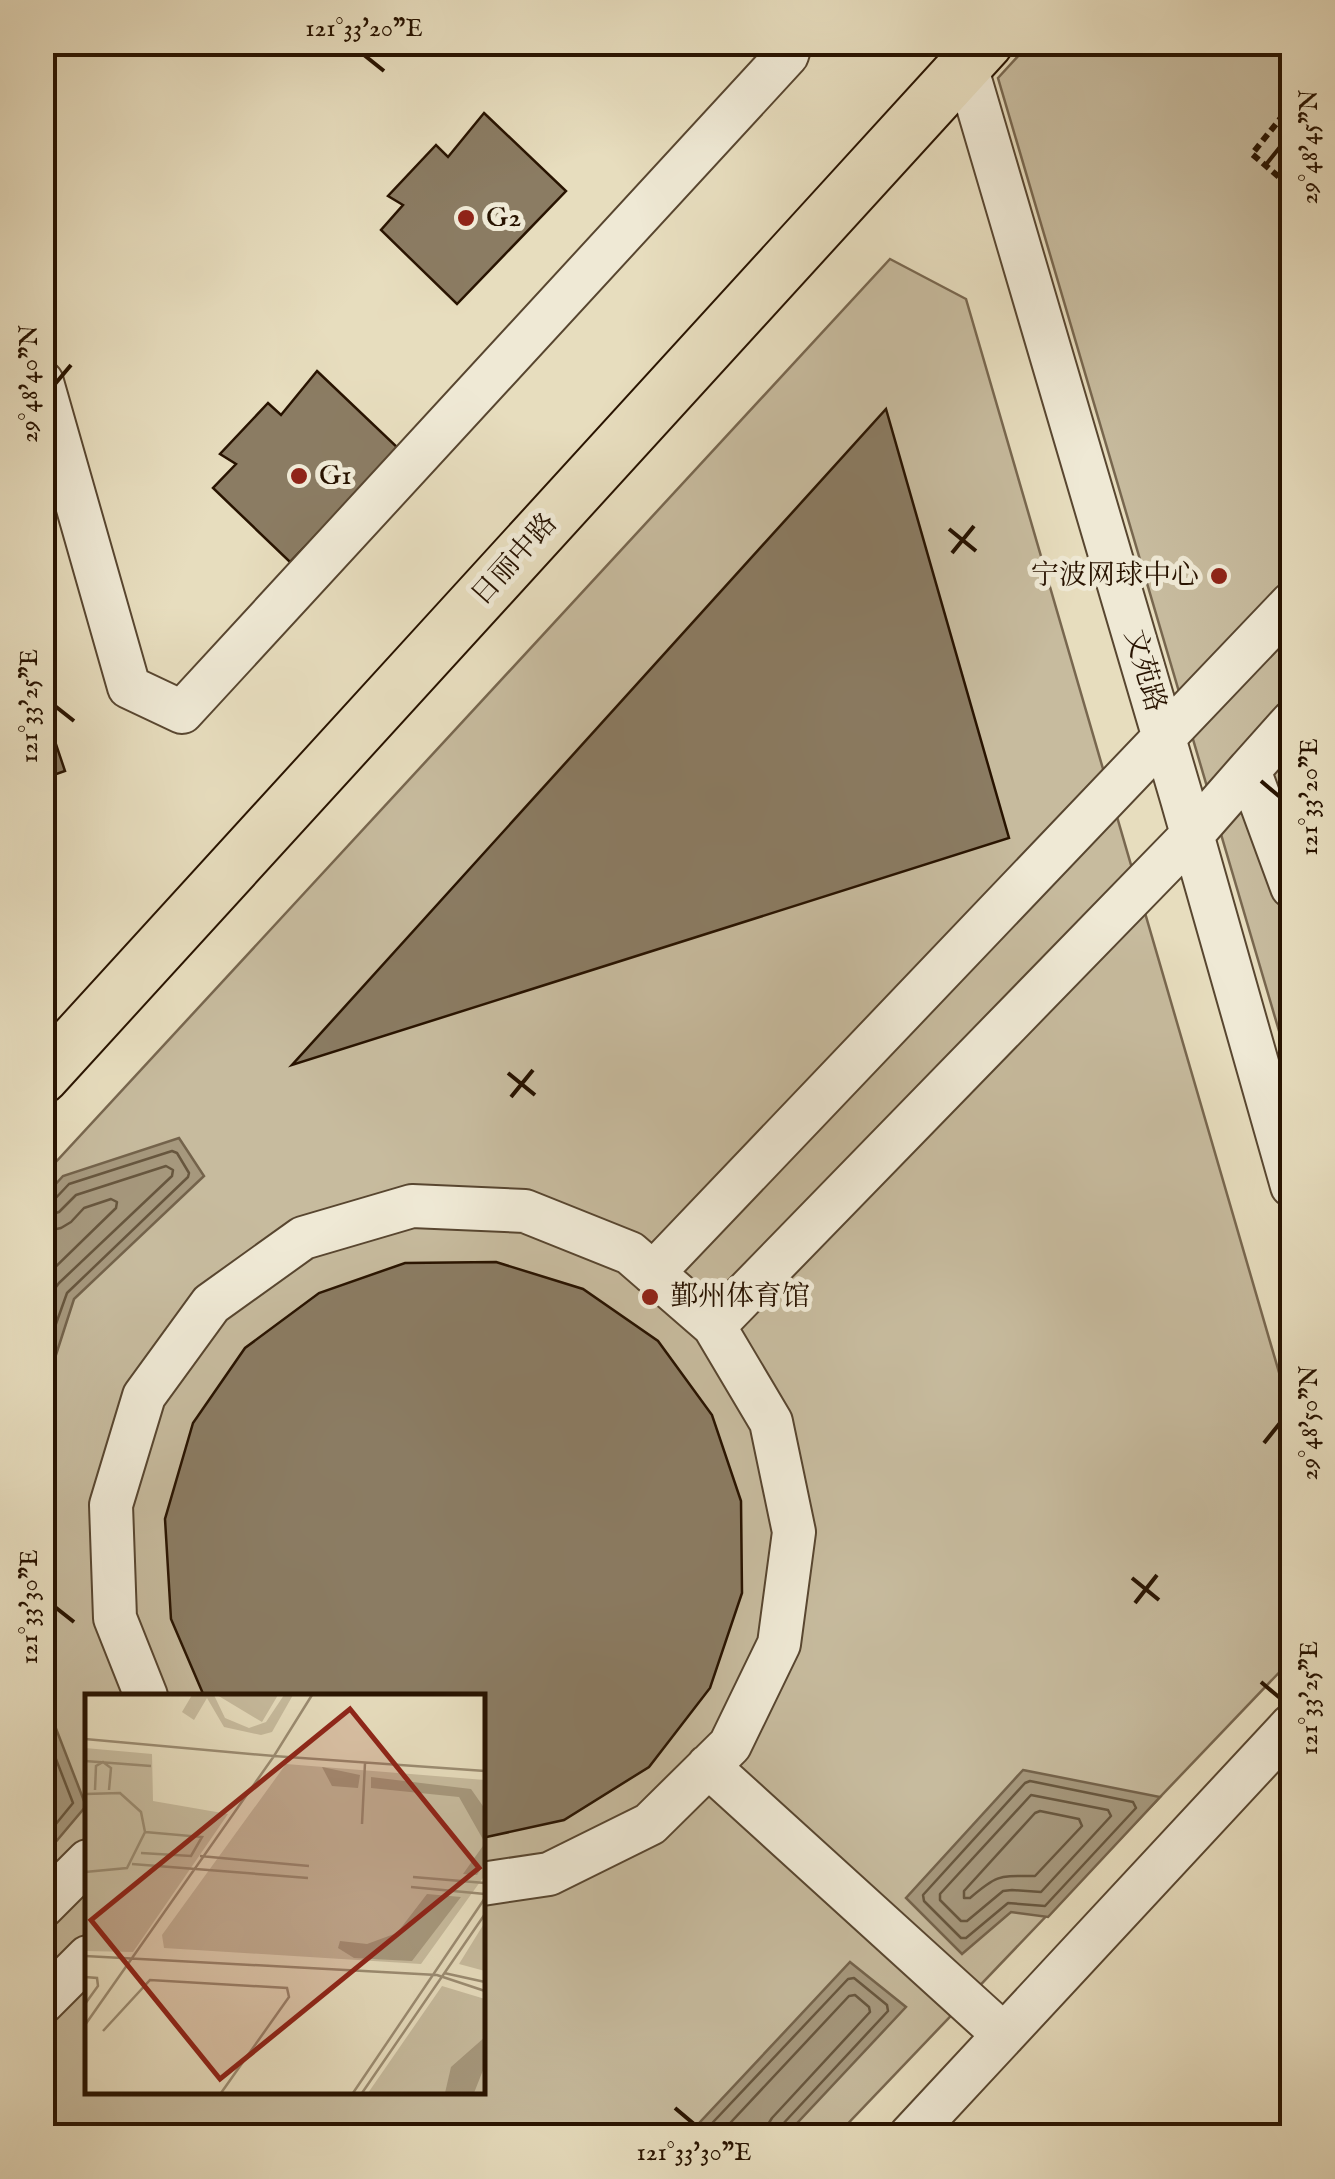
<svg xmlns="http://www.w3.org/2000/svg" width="1335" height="2179" viewBox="0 0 1335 2179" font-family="'IM FELL English','Noto Serif SC',serif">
	<rect width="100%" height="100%" fill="#e7ddbe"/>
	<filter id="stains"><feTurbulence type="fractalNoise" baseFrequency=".002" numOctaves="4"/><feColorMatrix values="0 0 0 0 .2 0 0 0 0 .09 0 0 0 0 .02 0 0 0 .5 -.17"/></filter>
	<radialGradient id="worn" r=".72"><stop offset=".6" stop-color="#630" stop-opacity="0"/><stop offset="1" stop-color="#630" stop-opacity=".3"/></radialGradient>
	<path fill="#c7bb9e" stroke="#78674f" stroke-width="2.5" fill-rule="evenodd" d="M1030 43H1292V1075L998 78Z
		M890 259 966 299 1292 1417V1659L836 2136H43L42 1177ZM88 1696H482V2092H88Z"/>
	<path fill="#a6987d" stroke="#74634b" stroke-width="2.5" d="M179 1138 204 1176 74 1299 43 1395V1198L63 1176Z
		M43 1695 86 1806 43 1857H42Z
		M1023 1770 1160 1797 1048 1917 1011 1912 962 1954 906 1898Z
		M850 1962 906 2007 785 2136H687Z"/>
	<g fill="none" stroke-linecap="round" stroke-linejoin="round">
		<path stroke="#67563e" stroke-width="2.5" d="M42 1204 52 1202 69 1184 172 1151 177 1153 189 1173 188 1177 67 1293 42 1363
			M42 1217 59 1212 76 1195 166 1166 173 1170 172 1176 59 1283 53 1291 42 1324
			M42 1232 61 1228 71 1222 84 1208 111 1199 117 1202 116 1208 42 1280
			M42 1723 73 1803 42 1841
			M1030 1781 1133 1802 1136 1808 1045 1906 1008 1903 966 1938H961L924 1901 923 1895 1025 1783Z
			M1031 1795 1108 1810 1111 1816 1041 1892 1012 1890 1003 1891 967 1921H961L940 1900V1894Z
			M1040 1811 1079 1819 1082 1826 1035 1876C999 1876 998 1874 970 1898H964V1891L1035 1813Z
			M700 2136 848 1979 854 1978 887 2005 888 2011 781 2126 779 2136
			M718 2136 849 1996 855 1995 869 2007 870 2012 772 2118 767 2126 766 2136"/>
	</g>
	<path fill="#8b7c63" stroke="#281300" stroke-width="2.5" d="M484 113 566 191 457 304 381 230 403 205 388 196 436 145 448 157Z
		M317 371 399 449 290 562 213 488 236 464 220 454 268 403 281 415Z
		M886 409 1009 838 292 1065Z
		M42 703 65 771 42 779Z
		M42 703 65 771 42 779Z
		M496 1262 583 1289 658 1341 712 1415 741 1501 742 1593 710 1688 649 1767 564 1820 482 1838V1696H204L171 1619 165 1519 193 1423 245 1348 319 1293 405 1263Z"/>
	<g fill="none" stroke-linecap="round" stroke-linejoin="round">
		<defs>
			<path id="minor" d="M959 42 1182 799 1292 1186
				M42 382 129 687 182 712 787 55 791 42
				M1292 722 1249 770 1292 887
				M653 1273 1292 603
				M714 1326 1192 835 1249 770
				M146 1696 115 1618 111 1505 144 1396 211 1304 303 1238 412 1206 525 1211 630 1253 714 1326 771 1422 794 1532 779 1644 730 1745 650 1824 549 1874 482 1884
				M708 1766 1004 2035
				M42 1907 88 1861
				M42 2003 88 1957
				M910 2136 1292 1725"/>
			<path id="major" d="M42 1077 987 42"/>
		</defs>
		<use href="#minor" stroke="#584630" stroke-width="46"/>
		<use href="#major" stroke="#281300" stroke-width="56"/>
		<path stroke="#281300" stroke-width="6" stroke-dasharray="8 5" stroke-linecap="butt" d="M1292 104 1252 154 1292 188"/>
		<use href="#minor" stroke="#efe9d5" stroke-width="42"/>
		<use href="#major" stroke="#e7ddbe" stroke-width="52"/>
	</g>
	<path fill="none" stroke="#281300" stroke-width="4" d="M364 55 384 71M1264 167 1280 147M55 384 71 365M949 529 976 551M952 553 974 526M55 706 74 721M1261 781 1280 797M508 1073 535 1095M511 1097 533 1070M1264 1443 1280 1423M1132 1578 1159 1600M1135 1603 1157 1575M55 1607 74 1622M1261 1682 1280 1698M675 2108 694 2124"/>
	<g fill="#8f2418" stroke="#efe9d5" stroke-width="4">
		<circle cx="466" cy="218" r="10"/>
		<circle cx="299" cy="476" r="10"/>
		<circle cx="1219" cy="576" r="10"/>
		<circle cx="650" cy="1297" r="10"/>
	</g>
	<g text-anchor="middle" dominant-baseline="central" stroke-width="10" stroke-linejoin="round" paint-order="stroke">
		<g font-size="28" fill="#281300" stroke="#efe9d5" text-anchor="start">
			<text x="486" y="218">G2</text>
			<text x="319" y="476">G1</text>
			<text x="1199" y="576" text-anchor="end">宁波网球中心</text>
			<text x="670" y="1297">鄞州体育馆</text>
		</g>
		<g font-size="28" fill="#281300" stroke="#efe9d5">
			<text transform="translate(515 560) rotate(-48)">日丽中路</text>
			<text transform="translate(1144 671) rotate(74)">文苑路</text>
		</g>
	</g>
	<g transform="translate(85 1694)">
		<rect width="400" height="400" fill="#e7ddbe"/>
		<path d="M107 1H129L140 24 164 34 181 28 199 1H208L187 38 176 41 139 33 122 4 109 26 97 18ZM132 1H193L177 28ZM0 54 67 60 68 107 143 120 48 258 0 257ZM201 70 400 86V181L336 270 79 254 77 241ZM400 228V277L374 270ZM357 292 400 305V399H283Z" fill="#c7bb9e"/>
		<path d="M237 73 275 81 273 94 247 92ZM286 83 386 95 400 115V168L392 181 378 180 400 149 374 103 286 94ZM342 200 376 203 327 267 269 264 253 254 255 247 282 250 312 239ZM400 343V371L389 399H360L366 373Z" fill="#a6987d"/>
		<path fill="none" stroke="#9b8c72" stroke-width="2.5" d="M0 45 189 62 227 1M0 67 66 72M10 96 11 72 18 68 26 74 24 96M0 100 35 99 56 118 60 138 42 174 0 178M277 130 280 69M56 159 106 162 117 143 60 138M115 162 224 172M47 170 223 184M328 183 400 189M326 193 400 200M0 262 352 281 400 297M359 279 400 288M0 283 12 284 13 292 0 310M0 331 189 62 400 77M18 337 65 286 202 294 204 303 136 399M268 399 400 204M277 399 400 220"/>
		<path fill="#8f2418" fill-opacity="0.15" stroke="#8f2418" stroke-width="5" d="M265 15 394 174 135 385 6 226Z"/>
		<rect width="400" height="400" fill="none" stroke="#281300" stroke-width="5"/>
	</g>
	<rect width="1335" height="2179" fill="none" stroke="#e7ddbe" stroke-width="110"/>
	<rect x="55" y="55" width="1225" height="2069" fill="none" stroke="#281300" stroke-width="4"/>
	<g font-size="25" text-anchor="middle" fill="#281300">
		<text x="364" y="36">121°33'20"E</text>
		<text transform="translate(1308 147) rotate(-90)" y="9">29°48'45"N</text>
		<text transform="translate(28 384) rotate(-90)" y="9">29°48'40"N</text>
		<text transform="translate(28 706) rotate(-90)" y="9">121°33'25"E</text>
		<text transform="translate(1308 797) rotate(-90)" y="9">121°33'20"E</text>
		<text transform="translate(1308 1423) rotate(-90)" y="9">29°48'50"N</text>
		<text transform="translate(28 1607) rotate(-90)" y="9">121°33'30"E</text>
		<text transform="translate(1308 1698) rotate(-90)" y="9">121°33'25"E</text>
		<text x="694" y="2160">121°33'30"E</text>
	</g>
	<rect width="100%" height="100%" filter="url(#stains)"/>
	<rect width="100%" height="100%" fill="url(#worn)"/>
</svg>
